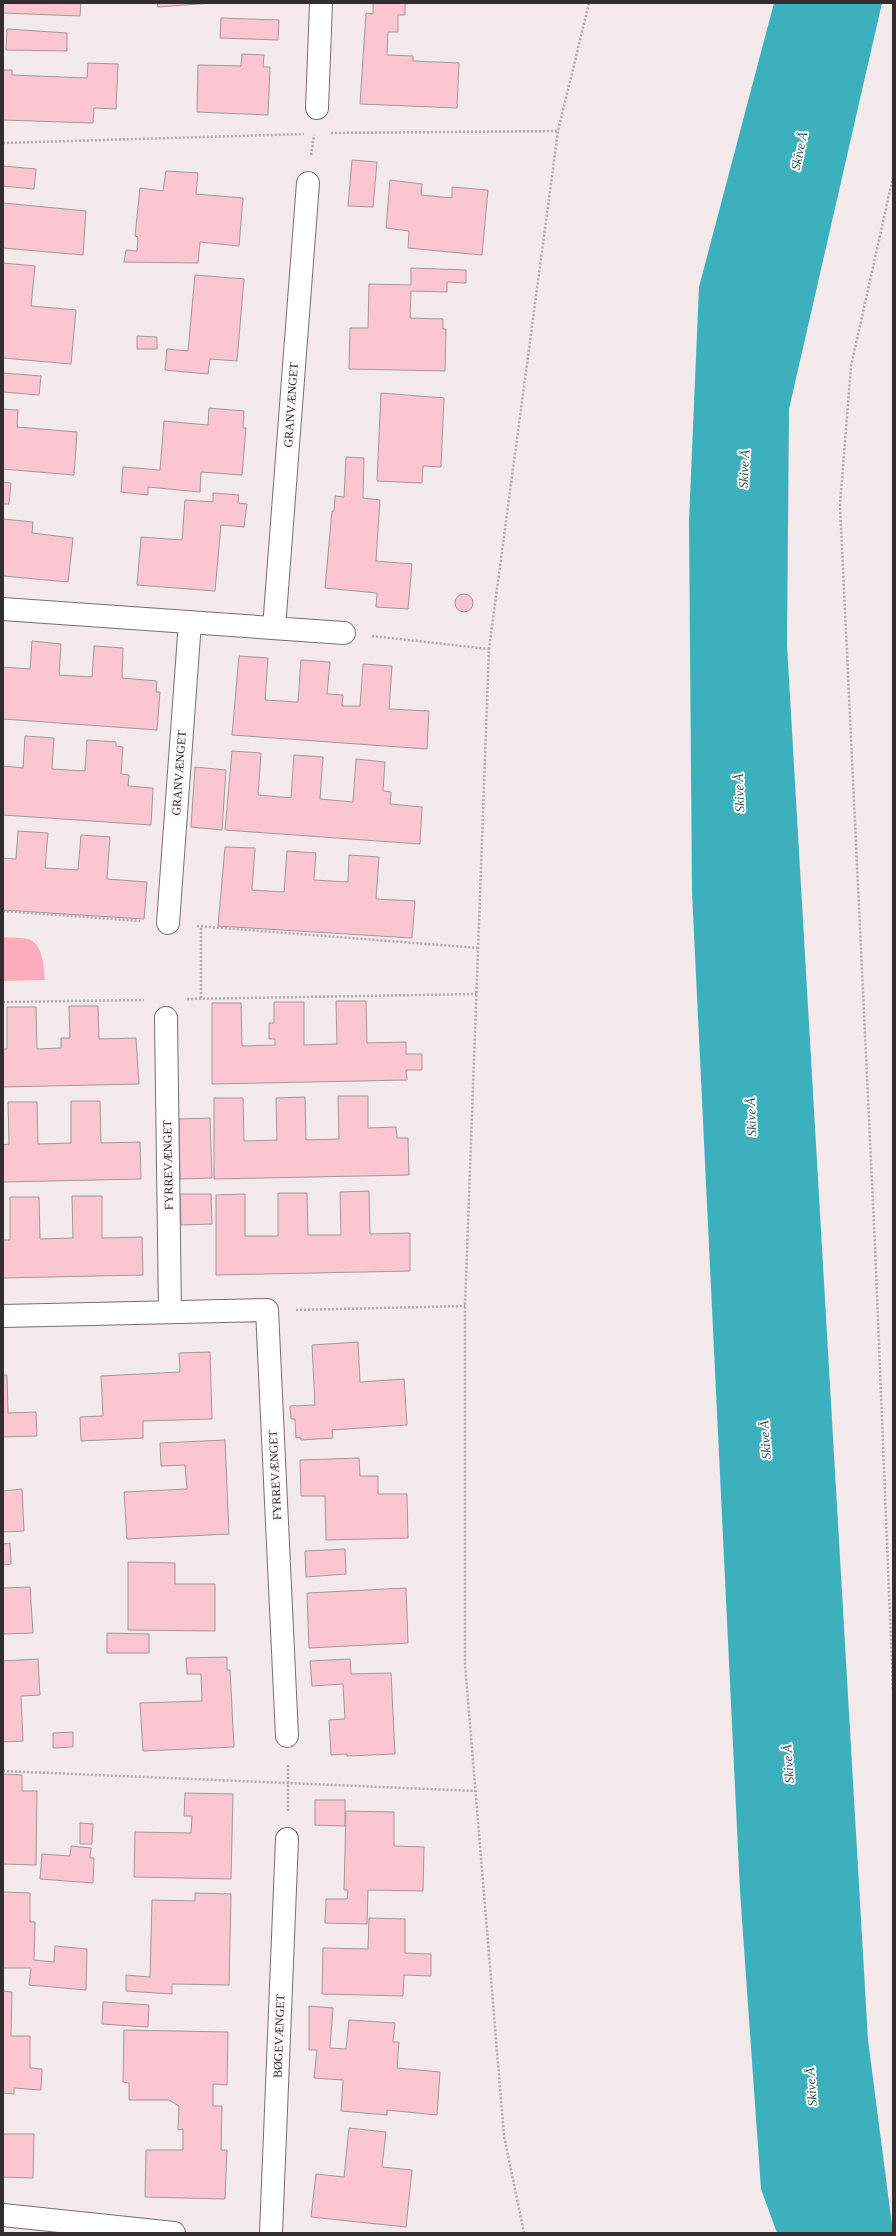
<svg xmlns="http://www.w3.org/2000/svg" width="896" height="2236" viewBox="0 0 896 2236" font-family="Georgia,serif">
	<rect width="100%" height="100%" fill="#f4e9eb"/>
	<path fill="#fcacbe" d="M3 937C11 938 21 937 28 939 43 943 44 968 45 980L3 981Z"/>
	<path fill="#3db0bd" d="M774 3H882L789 409 787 645 868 2040 893 2233H777L761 2189 740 1891 692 892 689 521 699 287Z"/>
	<path fill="#fbc6d1" stroke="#a2989a" d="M3 3H81L80 16 3 13Z
		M157 3H213L158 7Z
		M373 3H413L405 4V15H398V32H388L387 55 413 56V61L459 63 457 108 360 104 366 13 373 14Z
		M221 18 279 20 278 40 220 38Z
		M7 29 67 33V51L6 50Z
		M242 54 264 55 263 67H270L268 115 197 112 198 65 241 66Z
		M88 63 118 64 116 109 94 108 93 123 3 120V70H12V75L87 78Z
		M352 160 377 162 373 207 348 206Z
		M3 166 36 169 34 189 3 186Z
		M166 171 198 173 196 194 243 198 239 246 200 242 198 263 124 262 126 250 137 251 138 237 135 236 140 188 163 191Z
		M390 180 422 184 421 195 452 198V187L488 190 482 255 408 248 409 231 386 228Z
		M3 203 86 211 83 255 3 248Z
		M3 263 35 266 31 306 76 310 71 364 3 358Z
		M411 268 466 270V283L447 282V292L411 291 410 318 443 319V329H446L445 371 349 369 350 328H368L369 284 411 285Z
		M195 275 244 279 237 361 210 359 208 374 165 370 167 349 188 351Z
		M137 336 157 337V349H137Z
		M3 373 41 376 39 395 3 392Z
		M381 393 444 398 441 467 423 466 422 483 377 481Z
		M209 408 244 411 243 428H246L242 475 201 472 200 492 148 487V495L121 492 123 467 160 470 164 421 208 425Z
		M3 409 18 410 17 427 77 432 74 475 3 469Z
		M346 457 364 458 363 498 380 500 376 561 412 564 408 609 376 607 377 593 325 588 332 511H334L335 496 344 497Z
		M3 482 11 483 9 504H3Z
		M213 493 239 495 238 503 247 504 244 527 221 525 215 591 137 585 141 537 182 540 185 500 213 502Z
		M3 519 33 522 32 533 73 538 68 582 3 576Z
		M455 603a9 9 0 1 1 18 0a9 9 0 1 1-18 0Z
		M32 641 61 644 59 675 92 677 94 646 123 648 122 678 157 681 156 692H160L157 730 3 719V667L30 669Z
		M239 656 268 658 265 700 298 702 301 660 330 662 327 694 343 695 342 706H360L363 664 392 666 389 709 429 711 427 749 232 735Z
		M25 736 54 738 52 769 85 771 87 740 116 742V746L123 747 121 774 129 775 128 786 153 788 151 825 3 815V766L23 768Z
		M232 751 261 753 258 795 291 798 294 755 323 757 320 799 353 802 356 759 385 762 383 791 391 792 390 804 422 807 420 844 225 830Z
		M195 767 226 770 222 830 191 827Z
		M18 831 48 833 45 868 78 870 81 835 110 837 107 879 147 882 144 919 3 910V858L16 859Z
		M225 847 255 848 252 890 284 892 287 851 316 853 314 880 348 882 349 855 379 857 376 899 415 901 412 938 218 926Z
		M336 1001H366L367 1043 406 1042V1054H422V1070H406L407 1080 212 1084V1003H241L242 1046 275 1045V1039H269V1023H274V1002H304V1045L337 1044Z
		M69 1006H98L99 1039 136 1038 139 1084 3 1087V1049H7V1007H36L37 1049 61 1048V1038H70Z
		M338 1096H368V1128L396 1127 397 1138H408L409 1175 214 1179V1098H243L244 1141 277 1140 276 1098 305 1097 306 1140 339 1139Z
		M71 1101H100L101 1143 140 1142 141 1179 3 1182V1145L9 1144 8 1102H37L38 1144 71 1143Z
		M210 1118 212 1178 180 1179 179 1119Z
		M369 1191 370 1234 410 1233V1271L216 1275V1195L245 1194V1236H278V1193H307L308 1235H341L340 1192Z
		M180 1194H211L212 1224 181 1225Z
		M72 1196H102V1238L142 1237 143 1275 3 1278V1240H10V1197H39L40 1239 73 1238Z
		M358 1342 360 1382 404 1379 407 1425 332 1430 333 1438 301 1440 300 1437 296 1438 295 1419H291L290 1406 315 1405 312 1345Z
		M210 1352 212 1419 143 1421V1438L81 1441 80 1417 103 1416 101 1376 180 1372 179 1353Z
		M3 1375H7L8 1413 36 1412 37 1436 3 1437Z
		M225 1440 229 1534 127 1539 124 1492 187 1489 185 1465 161 1466 160 1443Z
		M359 1458 360 1476H378V1494H407L408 1538 326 1540 325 1496H301L300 1460Z
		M22 1489 24 1531 3 1532V1491Z
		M10 1543 11 1564 3 1565V1544Z
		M345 1549 346 1574 306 1577 305 1551Z
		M128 1562 175 1563V1584H215V1631L128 1630Z
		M30 1587 33 1633 3 1634V1588Z
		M406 1588 408 1643 309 1648 307 1593Z
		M107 1633 149 1634V1653H107Z
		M227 1657V1670H230L234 1747 143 1751 140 1703 202 1701 201 1674H187L186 1658Z
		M38 1659 40 1695 21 1696 23 1741 3 1742V1661Z
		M350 1659 351 1674 391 1673 395 1754 347 1756V1754L331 1755 329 1720 345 1719 343 1684 312 1686 310 1661Z
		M73 1732V1747L53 1748V1733Z
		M3 1774 22 1775V1791H37L36 1865 3 1864Z
		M185 1793 233 1794 231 1879 134 1877 135 1832 191 1833 192 1816H184Z
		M315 1800H345V1826L315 1825Z
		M346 1811 394 1812V1846L424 1847 423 1891 368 1890 367 1924 325 1923 326 1899H347L348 1890H344Z
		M80 1823 93 1824 92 1844H80Z
		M71 1846 91 1848 90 1858H94L93 1883 40 1879 42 1854 70 1856Z
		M3 1892 30 1893V1922H35L34 1960 54 1962 55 1946 87 1949 86 1990 29 1985 31 1968H3Z
		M195 1893 231 1894 229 1985 172 1984V1994L126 1991V1975L150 1977 152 1900 195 1901Z
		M369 1918 405 1919V1953L431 1954V1976L404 1975 403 1996 322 1994 323 1948 368 1949Z
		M3 1991 12 1992 11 2036H30V2068L42 2069 41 2090 14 2088V2094L3 2093Z
		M103 2002 149 2005 148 2027 102 2024Z
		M309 2006 333 2008 330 2048 346 2049 349 2020 395 2023 393 2042H399L397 2068 440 2072 437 2115 387 2110V2115L341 2111 343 2080 314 2078 317 2050H309Z
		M124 2030 228 2032 227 2085 213 2084V2106H222L221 2150H227L225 2199 145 2197 146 2150H183V2129L178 2130 179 2106 169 2100H129V2083L123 2082Z
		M349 2128 386 2132 382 2167 412 2170 406 2227 311 2217 316 2174 344 2177Z
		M3 2134H34L33 2178 3 2177Z"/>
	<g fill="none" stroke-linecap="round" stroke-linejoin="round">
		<defs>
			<path id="minor" d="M317 108 321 3
				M3 609 344 633
				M274 628 308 183
				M168 923 190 622
				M166 1018 170 1312
				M3 1316 267 1310 287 1736
				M3 2215 174 2233
				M271 2233 287 1839"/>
		</defs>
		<use href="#minor" stroke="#786e70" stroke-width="24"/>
		<path stroke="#b2a9ab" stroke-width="2.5" stroke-dasharray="2 2" stroke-linecap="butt" d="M331 133 558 131
			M3 143 304 134
			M311 155 314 135
			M893 177 851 366 840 505 875 1246 893 1690
			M372 636 489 649
			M3 911 140 921
			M197 926 479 948
			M201 998V926
			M187 999 476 994
			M3 1002 144 1000
			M296 1310 465 1306
			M3 1771 476 1791
			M288 1811V1764
			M524 2233 504 2136 465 1664V1306L489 649 558 131 589 3"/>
		<use href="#minor" stroke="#fff" stroke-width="22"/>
	</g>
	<g text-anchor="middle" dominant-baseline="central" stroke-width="4" stroke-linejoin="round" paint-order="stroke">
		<g font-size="12" fill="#322d2e" stroke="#fef8f9">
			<text transform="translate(291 405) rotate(-86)">GRANVÆNGET</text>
			<text transform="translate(179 773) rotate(-86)">GRANVÆNGET</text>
			<text transform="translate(168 1165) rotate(-91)">FYRREVÆNGET</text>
			<text transform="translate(275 1475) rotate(-93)">FYRREVÆNGET</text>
			<text transform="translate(279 2036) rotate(-88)">BØGEVÆNGET</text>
		</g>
		<g font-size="13" font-style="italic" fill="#2b5b61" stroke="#fef8f9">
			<text transform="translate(799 151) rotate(-78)">Skive Å</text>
			<text transform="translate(744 469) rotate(-87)">Skive Å</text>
			<text transform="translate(739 793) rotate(-92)">Skive Å</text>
			<text transform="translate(751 1117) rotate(-92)">Skive Å</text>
			<text transform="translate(765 1440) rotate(-94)">Skive Å</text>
			<text transform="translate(788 1764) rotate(-94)">Skive Å</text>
			<text transform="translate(811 2087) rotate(-94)">Skive Å</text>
		</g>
	</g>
	<rect width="896" height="2236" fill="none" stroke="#322d2e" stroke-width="8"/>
</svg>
